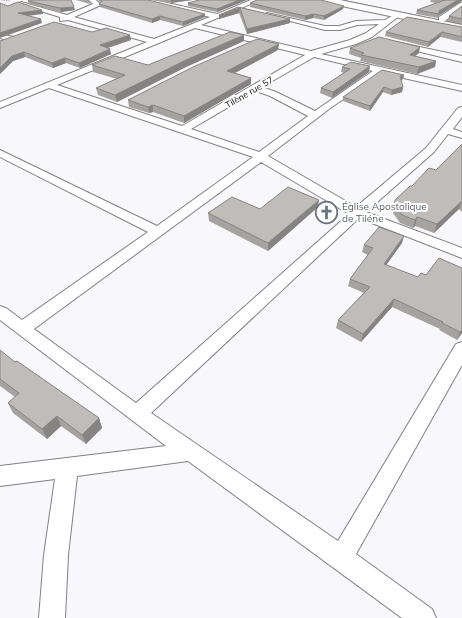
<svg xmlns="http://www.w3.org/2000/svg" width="462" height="618" viewBox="0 0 462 618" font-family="Mulish,sans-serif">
	<rect width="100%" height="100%" fill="#f8f8fc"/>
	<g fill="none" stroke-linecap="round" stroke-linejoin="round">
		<path fill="#6b87aa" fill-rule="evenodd" d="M340 0H344L436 19 435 20Z
			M444 20 462 23V25L443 22Z"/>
		<defs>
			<path id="street" d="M89 0H96L101 5 74 17 154 39 210 17 142 0H154L217 14 251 0H260L201 25 311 51 350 40 366 33 379 24 357 25 340 30H325L267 15V13L325 26H339L356 21 385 20 397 13 401 15 399 16 372 37 356 44 321 54 462 85V91L381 73 329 109 268 156 356 207 426 148 458 108 462 107V117L453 129 462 132V138L448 134 434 152 366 212 462 248V258L359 218 151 413 338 541 456 344 462 342V365L356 554 432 609 436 618H402L188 461 77 476 68 555 65 618H39L44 555 55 479 0 486V466L166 446 0 320V306L6 308 22 320 148 232 0 157V150L157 226 253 157 49 88 0 108V102L147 42 68 20 60 21V17L18 4 21 2 67 15 93 4ZM195 28 305 55 182 126 57 85ZM314 57 373 71 315 111 276 92 262 87ZM256 91 270 96 308 116 259 152 191 129ZM261 162 349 214 136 403 34 329Z
				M462 2V7L445 21H439V17Z
				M0 34 14 37 15 39 11 41 0 38Z
				M396 42 462 56V62L396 46Z"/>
			<path id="secondary" d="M322 0H340L462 25V31L327 3Z"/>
		</defs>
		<use href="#street" stroke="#818185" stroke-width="2"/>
		<use href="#secondary" stroke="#818185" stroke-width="2"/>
		<path stroke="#adadb0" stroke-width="1" stroke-dasharray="1.5 1" stroke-linecap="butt" d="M1 0 10 1"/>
		<use href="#street" fill="#fff" fill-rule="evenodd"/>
		<use href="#secondary" fill="#fff" fill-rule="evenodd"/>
	</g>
	<path fill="#a5a29f" d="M76 0H89L90 4Z
		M98 0H148L205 17 183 26 160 20 152 23 100 7 99 4 100 2Z
		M150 0H192L171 3Z
		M247 0 217 12 188 6V3Z
		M431 0H462V1L438 16V18L416 14 417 10 436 3 430 2Z
		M28 1 75 10 61 12 29 4Z
		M250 3 343 9 324 20 313 18 305 20 250 7Z
		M462 6V24L448 21 449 16Z
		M238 7 290 19V23L247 34 239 13 219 19V15Z
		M462 27V42L440 37 428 47 385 36 386 32Z
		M92 32 131 40 108 48 111 54 80 68 66 63 53 68 25 57 13 61 0 74V41Z
		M244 41 186 67 117 102 98 95 96 88 117 79 93 72 92 65H148Z
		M350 48 419 53 415 56 436 61 435 67 417 74 360 61 361 58 349 54Z
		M278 50 235 73 251 78V84L184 123 153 112 149 113 129 107 128 100Z
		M342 67 369 72 332 98 320 93 321 88 344 73 341 72Z
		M404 75 403 79 401 80 403 87 402 92 391 95 383 92 370 111 343 101V97Z
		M462 144V212L459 209 434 233 415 226 413 228 400 223 393 213V208L395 200 412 186 436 170Z
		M318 207 268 251 209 221 208 213 260 209Z
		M402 243 386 265 418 277 462 268V333L457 340 439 330 440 329 392 307 361 342 336 328 338 320 364 293 348 286 350 279 368 255 362 252 364 245Z
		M0 350 15 362 99 418 102 428 86 444 61 426 47 439 13 413 8 403 15 397 0 386Z"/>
	<path fill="#868482" d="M171 0H192L171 3Z
		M239 0H247L217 12V9Z
		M458 0H462V1L438 16 439 11Z
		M344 6 343 9 324 20V16Z
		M74 7 75 10 61 12 60 8Z
		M240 8 239 13 219 19V15Z
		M42 10 43 14 19 17 18 13Z
		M205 14V17L183 26V22Z
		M314 14 313 18 305 20V16Z
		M160 16V20L152 23V19Z
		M41 19 42 23 0 38V33Z
		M290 19V23L247 34V29Z
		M442 32 440 37 428 47 429 42Z
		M130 35 131 40 101 50 100 45Z
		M244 35V41L186 67 117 102 115 95 186 60Z
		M279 44 278 50 227 77V71Z
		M420 47 419 53 408 61 410 55Z
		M110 49 111 54 80 68 79 63Z
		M24 52 25 57 13 61 0 74V68L12 56Z
		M65 58 66 63 53 68 52 63Z
		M436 61 435 67 417 74 419 67Z
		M370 66 369 72 332 98 333 92Z
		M404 75 403 79 399 81 400 76Z
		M251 78V84L184 123V116Z
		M384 87 383 92 370 111V106Z
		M403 87 402 92 391 95 392 90Z
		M153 105V112L149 113 148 107Z
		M319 200 318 207 268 251V243Z
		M462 201 459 209 434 233 437 224Z
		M417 217 415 226 413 228 415 220Z
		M404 236 402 243 382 271 384 264Z
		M394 299 392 307 361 342 363 334Z
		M462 330V333L457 340 460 332Z
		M57 416 61 426 47 439 42 429Z
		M99 418 102 428 86 444 82 435Z"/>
	<path fill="#c0bcb9" stroke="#868482" d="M30 0H71L74 7 60 8 28 1Z
		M101 0H148L205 14 183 22 160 16 152 19 99 4 102 1Z
		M199 0H239L217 9 188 3Z
		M257 0H321L344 6 324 16 314 14 305 16 250 3Z
		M444 0H458L439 11V14L417 10 445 0Z
		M18 2 42 10 18 13 41 19 0 33V3L8 6Z
		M462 6V19L449 16Z
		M238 7 290 19 247 29 240 8 219 15Z
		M407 17 462 27V37L442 32 429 42 386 32Z
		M54 22 92 32 106 28 130 35 100 45 110 49 79 63 65 58 52 63 24 52 12 56 0 68V41Z
		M230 32 244 35 186 60 115 95 96 88 125 75 92 65 115 56 148 65Z
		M379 37 420 47 410 55 436 61 419 67 361 55 364 53 350 48Z
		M257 39 279 44 227 71 251 78 184 116 153 105 148 107 128 100 193 67Z
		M351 62 370 66 333 92 321 88 350 69 342 67Z
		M382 70 404 75 400 76 403 87 392 90 384 87 370 106 343 97Z
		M462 144V201L437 224 417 217 415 220 402 215 395 205V200L410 186H412L429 168 436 170Z
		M288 187 319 200 268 243 208 213 232 197 260 209Z
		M379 227 404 236 384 264 418 277 421 273 426 275 439 258 462 268V330L460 332 442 323 443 322 394 299 363 334 338 320 370 287 350 279 373 248 364 245Z
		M0 350 15 362 17 361 99 418 82 435 57 416 42 429 8 403 19 393 0 379Z"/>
	<defs>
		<symbol id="church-ring" viewBox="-11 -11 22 22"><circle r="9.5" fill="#fff" stroke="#6b7280" stroke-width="1.5"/><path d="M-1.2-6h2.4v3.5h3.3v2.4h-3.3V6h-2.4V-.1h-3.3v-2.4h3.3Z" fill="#6b7280"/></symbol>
	</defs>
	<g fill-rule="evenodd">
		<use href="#church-ring" x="314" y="200" width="25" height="25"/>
	</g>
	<g text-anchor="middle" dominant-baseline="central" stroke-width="4" stroke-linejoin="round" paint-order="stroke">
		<g font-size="9" fill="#131314" stroke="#fff">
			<text transform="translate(249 92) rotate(-30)">Tilène rue 57</text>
		</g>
		<g font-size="10" fill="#5b616d" stroke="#fff" text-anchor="start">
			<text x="342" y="206">Église Apostolique<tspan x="342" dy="12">de Tiléne</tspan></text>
		</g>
	</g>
</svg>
